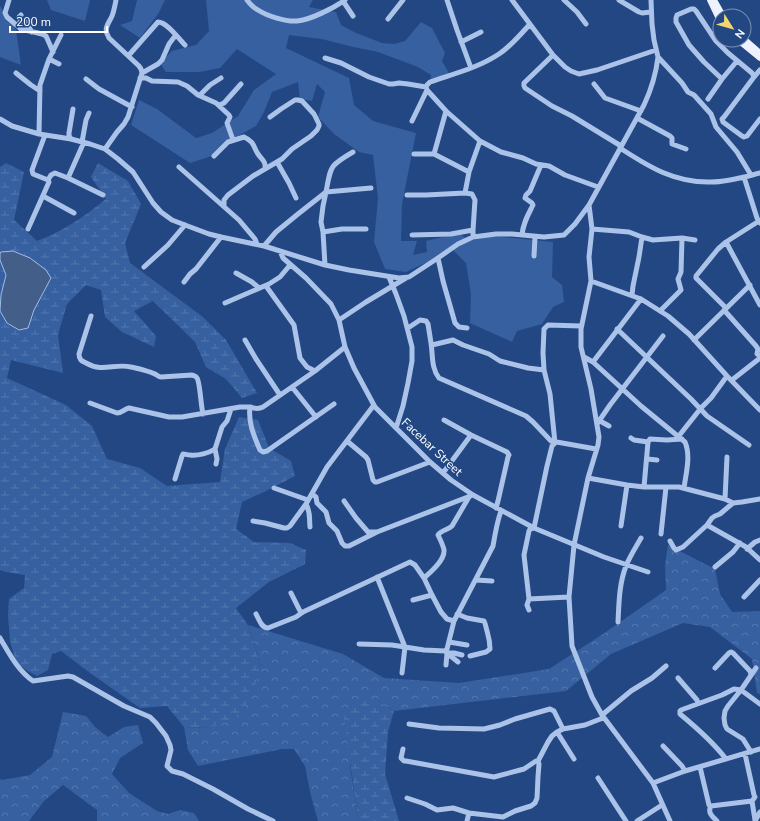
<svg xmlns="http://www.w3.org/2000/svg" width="760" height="821" viewBox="0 0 760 821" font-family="'Nunito Sans',sans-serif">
	<defs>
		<pattern id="forest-crowns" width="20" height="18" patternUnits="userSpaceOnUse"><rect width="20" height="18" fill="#3760a0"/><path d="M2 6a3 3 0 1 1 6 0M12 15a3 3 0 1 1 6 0" fill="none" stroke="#5578ae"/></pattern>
		<pattern id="wetland-marsh" width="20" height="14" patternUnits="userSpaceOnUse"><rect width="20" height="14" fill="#3760a0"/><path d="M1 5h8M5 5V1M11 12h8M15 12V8" fill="none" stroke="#5578ae"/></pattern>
	</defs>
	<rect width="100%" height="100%" fill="#234783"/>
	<path fill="#3760a0" d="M47 0H90L85 21 51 10Z
		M137 0H165L158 14 140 38 120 25 132 21Z
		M206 0H313L309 7 336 12 341 25 356 33 382 43 394 44 405 41 421 22 432 28 445 53 442 61 450 75 431 82V75L418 67 378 52 349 46 322 39 289 35 286 48 349 78 354 105 373 121 416 133 402 204 401 241H417L413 255 427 252 426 241 460 233 468 241 492 236 553 242 552 277 562 285 564 302 553 307 542 324 517 331 512 342 470 323 471 294 466 263 453 250 406 272 385 269 374 242 378 198 373 155 359 152 334 134 318 117 325 92 317 84 312 101 300 99 298 82 272 92 264 112 256 126 236 137 212 156 190 163 131 125 139 100 157 109 196 138 212 133 238 116 254 90 276 74 237 49 220 68 200 72H166L160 63 172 51 196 45 209 31Z
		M0 6 16 30 21 65 0 57Z"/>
	<path fill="url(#forest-crowns)" d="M668 545 715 569 720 594 732 612 760 611V694L757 693 752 659 710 627 683 623 611 654 566 691 394 711 375 699 350 765 358 819 359 821H318L311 796 305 766 294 749H282L198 766 188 750 184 727 208 728 261 666 248 625 343 654 384 678 459 683 549 669 603 634 666 590 665 565Z
		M63 712 86 716 95 727 108 737 124 727 138 725 143 743 120 758 112 774 129 793 157 811 168 814 180 810 194 813 199 821H97V810L63 785 44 801 29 821H0V779L2 780 30 775 52 757Z"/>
	<path fill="url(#wetland-marsh)" d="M6 163 24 172 14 220 37 241C62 232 85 216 106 199L91 177 98 163 128 181 141 204 125 243 130 263 203 317 226 340 257 393 242 398 226 379 206 367 195 342 153 301 134 311 156 336 154 347 122 332 105 317 101 290 86 285 67 304 58 335 63 373 11 360 7 378 66 405 92 426 107 459 140 468 167 486 220 482 225 449 239 417 258 420 269 448 291 461 295 476 268 490 242 502 236 529 254 542 290 543 306 550 305 564 269 582 236 608 248 625 261 666 251 698 233 720 208 728 184 727 167 706 140 708 90 673 61 651 52 654 48 670 37 676 26 670 16 662 10 641 8 616 9 599 24 588 25 575 6 572 0 570V311L7 323 28 328 34 310 51 278 1 252 0 253V167Z
		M0 260 6 275 0 301Z
		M359 698 375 699 394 711 388 732 385 774 399 821H359L358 819 344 717Z"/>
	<path fill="#445e8a" stroke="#9fbde9" d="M13 251 30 258 46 270 51 278 34 310 28 328 19 330 7 323 0 311 1 295 6 275 0 260V253L1 252Z"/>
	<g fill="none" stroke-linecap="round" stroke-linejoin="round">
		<path stroke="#abc3e8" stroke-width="5" d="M9 0 5 13 7 17 21 29 42 34 46 36 50 45 53 52
			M247 0C250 4 254 8 258 10 267 16 286 22 297 21 310 20 334 8 345 0
			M447 0 457 30 471 68
			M512 0 553 55 565 67 571 71 579 74 597 70 656 50
			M564 0 577 12 586 24
			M619 0 639 12 642 13 651 12
			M651 0 652 24 654 40 658 57 682 83 688 92 694 95 711 114 716 127 737 152 751 175
			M343 1 353 16
			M21 15 19 17 21 27 22 29
			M28 19V26L32 32
			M388 19 403 0
			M461 42 481 32
			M129 55 158 22C167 22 178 38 185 45
			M553 55 524 83V86L525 88 552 106 572 116 621 146
			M325 58 341 63 369 77 389 84H393L399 83 408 84 426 87
			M49 59 59 64
			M760 70 754 77 724 117 722 119 723 122 742 136 744 137 747 136 760 119
			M16 73 31 85 40 91
			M142 73 158 64 162 60 169 44 175 36
			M140 78H146L152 81 178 82 187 86 198 95 216 103 229 115 230 117 227 123 233 140
			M86 79 99 89 132 107
			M722 79 704 62 689 45 676 22V18L677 15 691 9H694L696 11 716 41 728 53 752 73 754 77
			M594 84 605 98 641 111
			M426 87 427 90 446 111 480 141 501 152 523 158 536 164 549 166 565 175 598 187
			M426 87 427 85 430 82C453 74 478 68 499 54 510 47 521 34 530 24
			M200 95 210 85 221 78
			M708 99 722 79 737 61
			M219 105 224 103 241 84
			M446 111 434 154 469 172
			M637 118 670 136 672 138V144L686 149
			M0 119 12 126 39 134 71 139 90 144 105 149 118 159 133 172 153 203 161 212 172 220 185 225 209 234 221 237 264 246 325 265 349 270 399 278 409 277 438 258 458 244 473 237 496 234H512L544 237 564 235 575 224 589 205 644 105C651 90 656 74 658 57
			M412 121 427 90
			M39 134 40 85 49 59 61 35
			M45 135 32 170 33 174 48 180
			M71 139 69 136V133L73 109
			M82 142 86 120 89 113
			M620 148C649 167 675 183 711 182 728 182 744 177 760 173
			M105 149 117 132 124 124 128 117 142 73 141 69 139 66 109 38C103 28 108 25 112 16 114 11 115 5 116 0
			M414 154H434
			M214 156 228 142 244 137C255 142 253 147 258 154 262 160 266 161 265 169
			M277 162 289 183 296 198
			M179 167 239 220 255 239 257 244
			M744 177 757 218 760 223
			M68 178 103 195
			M465 193 469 172 480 141
			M407 195H426L465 193 472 194 475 200 473 230V237
			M43 196 74 213
			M589 205 592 229 589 257 591 281 581 329V347L591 389 599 437 598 445 588 478 574 545 569 597 572 646 592 697 602 715 653 783 670 821
			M224 206V200L228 195 253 176 282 159 292 149 311 136 317 130 319 126V124L314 114 302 101 298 100H295L281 109 270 117
			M28 229 49 182 48 180 51 175 55 173 68 178 84 142
			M592 229 629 232 642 237 653 240 682 238 695 240
			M323 232 342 229H366
			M412 235 451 234 473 230
			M522 235C523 223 528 215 533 205L532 203 525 198 526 195 530 191 541 165
			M726 242 760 305
			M264 246 276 232 298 214 326 192C331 166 329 166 353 152
			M280 251 283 258 306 278 331 304 339 320 345 347 354 368 375 407 430 462 451 480 473 495 534 528 604 557 648 572
			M534 256 535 237
			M438 258 443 281 455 323 459 327 467 328
			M325 265 323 232 321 222 323 206 326 192 371 188
			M144 267 168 245 185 225
			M236 273 252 282 259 288
			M389 277 396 294 404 316 412 347V361L408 383 403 406 396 428
			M591 281 641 299 668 316 689 334 727 376 760 410
			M184 282 190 274 196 269 221 237
			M266 286 294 325 300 358 307 367 315 371
			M632 295 633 286 639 257 642 237
			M225 303 269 284 280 277 290 265
			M726 308 696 278V276L718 249 726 242 759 221
			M724 310 756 346 758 349 757 354 760 356
			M660 311 681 290 678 279 681 272 682 238
			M91 316 79 354C79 360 82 361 86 363 103 373 114 363 131 367 137 368 151 372 155 374 157 375 159 377 161 377L192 375C194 376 196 376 197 378 200 382 201 407 203 414
			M339 320 366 302 406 278
			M408 328 420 320 426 321 428 324C429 330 430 337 431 343 433 355 431 368 439 378L526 416 533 422 551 441 596 449
			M617 329 691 399 707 416 749 445
			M245 340 256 359 280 395
			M694 340 750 285
			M432 345 453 340 463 345 489 354 500 361 528 368 544 370
			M584 357 593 362 641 406 685 442C691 456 686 473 684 488
			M593 362 641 299
			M732 380 760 358
			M292 387 316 417
			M90 403 117 413C122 413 124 409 129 408L169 417H182L240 407C243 407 247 407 250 407 255 408 257 410 263 407L315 371 345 347
			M250 407C248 423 254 436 260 450L263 452 267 451 334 404
			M444 420 471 435 507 452 509 455 508 457 498 501 496 508
			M600 421 609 426
			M597 424 610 405 663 336
			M678 437 701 408 711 398 727 376
			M631 438 634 440 648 442 650 439 667 440 682 439
			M347 441 366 457 368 460 373 480 375 482H377L430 462
			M215 449 217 459 216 464
			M647 459 657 460
			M443 473 471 435
			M588 478 627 485 644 487H679L725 499 733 503 742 502 760 499
			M175 479 182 456 183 454C185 454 187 455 190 455 198 456 209 453 215 449L222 427 227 421 231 409
			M644 487 648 442
			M274 488 308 500
			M312 494 316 497 317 503 326 512 329 523 337 531 342 543 345 546H349L377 532 473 495
			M725 499 727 457
			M344 501 356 518 368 532H376
			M306 504C311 513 309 518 310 527
			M253 521 265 523 284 528H287L290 526 306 504 327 467 374 405
			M707 525 746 547 760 560
			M621 526 627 485
			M534 528 547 466 552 446 555 443 550 394 544 370 543 353 544 329 548 325 581 326
			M661 534 666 487
			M670 541 674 548 676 550 683 547 707 525 712 518 715 516 720 514 733 503
			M747 549 755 542 760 540
			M715 567 733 552 740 543
			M377 577 405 647 402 673
			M424 578C431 572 445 560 444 550 443 545 440 539 438 535 441 530 448 530 452 526L469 497
			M476 580 492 581
			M291 593 301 613
			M744 597 760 580
			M529 599 569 597
			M413 600 432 595
			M529 610 527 605 529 599 524 555 529 531 530 529 534 528
			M256 614C259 619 261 628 268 628L296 617 303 612 410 562 415 565 424 578 432 595 441 612 447 619 454 621
			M457 614 467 618 484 621C486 625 486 628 487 631 489 638 490 641 490 649L486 652 470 656
			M618 622C619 603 619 584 626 566 630 556 636 547 641 538
			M0 638C9 653 18 671 33 681L68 676 73 677 124 706 150 717 156 723 166 736 170 745 171 750 167 766 172 771 183 774 213 789 248 809 273 821
			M449 642 467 645
			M359 644 392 645 424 650 445 651
			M447 653H454L462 655
			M447 653 458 662
			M446 665 447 653 445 651 447 649 454 621 493 546C495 534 497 522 501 511
			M715 668 729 653 731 652 733 653 750 671 751 675
			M678 678 697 700 698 703
			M602 715 631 691 652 678 666 666
			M409 724 439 728 484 729 500 725 515 719 550 709 554 711 563 729
			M557 732 574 759
			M663 746 682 766 685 771
			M403 749 401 758 404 761H406L494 777 524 769 536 761H538
			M751 752 743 739 727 729 725 725 724 718 725 711 728 706 741 690 756 668
			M745 754 754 795 755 797 752 801 755 820
			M726 759C713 742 697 728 680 714V711L681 710 722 695 734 689 741 690 760 704
			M700 767 709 805 711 806C707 813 713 817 717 821
			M598 778 626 821
			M653 783 685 771 760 749
			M407 798 425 804 437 810 453 808 469 813 503 817 515 811 531 806 535 803 537 798 538 777 539 764 538 761 548 742 552 736 557 732 563 729 585 725 603 718
			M711 806 752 801
			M467 821 469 813
			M637 821 662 805
			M755 821 760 812"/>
		<path stroke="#edf2fe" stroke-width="6" d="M710 0 720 21
			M714 0 723 16
			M744 39 760 53
			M738 40 760 58"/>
	</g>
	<g text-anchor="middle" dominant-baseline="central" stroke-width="3" stroke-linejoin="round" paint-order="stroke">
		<g font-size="12" fill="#fff" stroke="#234783">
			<text transform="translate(432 447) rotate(43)">Facebar Street</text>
		</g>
	</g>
	<g transform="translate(732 28) rotate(127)"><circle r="19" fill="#234783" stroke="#7b91b5"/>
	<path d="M0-3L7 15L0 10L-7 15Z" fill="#f3d56d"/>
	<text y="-6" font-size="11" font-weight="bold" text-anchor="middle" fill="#ffffff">N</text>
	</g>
	<path d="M10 26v6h97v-6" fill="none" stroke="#ffffff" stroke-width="2"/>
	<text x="16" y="26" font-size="12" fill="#ffffff" stroke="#234783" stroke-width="3" paint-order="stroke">200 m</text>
</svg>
